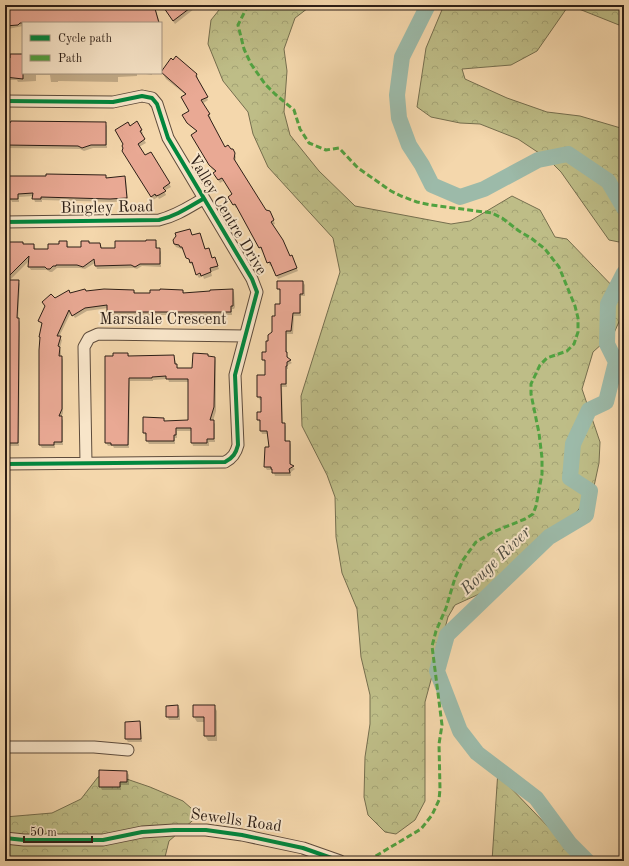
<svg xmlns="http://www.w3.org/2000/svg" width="629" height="866" viewBox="0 0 629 866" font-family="'Old Standard TT',serif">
	<defs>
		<pattern id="forest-crowns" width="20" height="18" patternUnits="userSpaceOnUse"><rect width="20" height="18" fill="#bebd87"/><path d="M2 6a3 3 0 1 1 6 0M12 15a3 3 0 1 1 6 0" fill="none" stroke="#a3a274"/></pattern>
	</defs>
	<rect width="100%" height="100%" fill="#f4d7ac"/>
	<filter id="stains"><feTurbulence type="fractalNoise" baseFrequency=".005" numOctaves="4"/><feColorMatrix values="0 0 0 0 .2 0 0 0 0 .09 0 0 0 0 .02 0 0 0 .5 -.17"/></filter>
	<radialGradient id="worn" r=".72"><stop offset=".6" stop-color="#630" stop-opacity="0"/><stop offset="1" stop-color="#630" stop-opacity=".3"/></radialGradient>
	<path fill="url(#forest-crowns)" stroke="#756e4e" d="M223 5H312L295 18 284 49 287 71 284 112 290 135 319 171 355 206 451 224 470 221 512 196 540 210 555 237 567 239 620 294 624 302 622 315 614 333 593 352 582 389 600 442 599 463 593 491 575 514 525 553 488 590 455 605 448 617 425 702V801L415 820 396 834 385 832 368 815 364 797 365 757 370 724V695L361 657 357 609 342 573 336 537 335 497 327 475 302 426 301 396 340 272 333 238 268 167 253 134 248 112 223 81 208 44 211 20Z
		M444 5H624V27L569 5 537 51 511 65 462 69 465 79 507 98 547 112 580 116 624 129V243L609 240 561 172 548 159 518 139 480 124 460 123 431 117 417 107 426 48Z
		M498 770 507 784 581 861H492Z
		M112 774 150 787 183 801 199 815 169 841 164 861H5V817L52 813 81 799 98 777Z"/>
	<path fill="#0003" d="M5 5H36V9H49V5H69V7L83 8V5H154L160 23H23V26L8 29V30L5 31Z
		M162 5H199L175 24Z
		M5 54 23 55V73H137V76L118 77V82L58 81V82H51L50 75H36V81L18 82 17 80H5Z
		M176 58 197 75 198 78 197 80 208 100 202 104 211 118 209 119 225 148 232 150 236 157 235 163 265 211 272 215 275 224 272 225 290 257 293 259 298 271 278 279 272 265 270 266 263 250 262 251 237 207 236 208 229 197 234 195 225 180 220 183 215 173 216 172 212 169 192 135 198 132 190 126 184 115 190 111 186 95 166 79 162 72Z
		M140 73H152V75Z
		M105 123 107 126V148H93L84 151 80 149 7 148V149H5V124Z
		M137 123 143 133 141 135 146 143 139 147 145 157 151 153 171 187 164 191 166 195 161 198 159 199 158 197 153 200 123 151 130 127Z
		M5 175 7 177 105 176 107 179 125 177 126 180 128 201 113 202 42 200V202H35L33 196 19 197V202H12L11 200H5Z
		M200 234 205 250 209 249 213 259 216 262 219 269 211 272 212 276 204 279 203 276 199 278 197 275 205 273 192 265 187 257 184 250 176 247 174 244Z
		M155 241 157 244V249H159L161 252V267L142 266 137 269 134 268 97 269 95 263 85 269 80 268H57L52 272H50L47 270H31L29 267 30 260 9 281H18L20 284 18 319 20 322V337L19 446H5V283H9L5 279V243H23L24 245H34L36 250H49L67 242 69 248H82L89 242 90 244H100L102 249H116Z
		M278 282H303L305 285V296H301V316H294L293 334H287V354L288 359 292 363 288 365V369H287V387H282L283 424H285L286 427V442H290L291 445V466L295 469 291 472V476H275L273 470H267L265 467 266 448H270L268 434H262L261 431V423L258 420 262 413V400H260L258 397 266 376V363L263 360 273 332 276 317 281 305V292L278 289Z
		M233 290 234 293 235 307 234 309H232V315H110L108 308 87 311 75 318 71 312 59 337 62 340 60 348 61 351V356L63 360V413L61 418 63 420V445H55V448H42L40 445V350L43 325 40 321 55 300 70 294 86 292 134 291 136 294 183 291 184 294Z
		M128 354 130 357 174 356 178 369H193L208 355 209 357H215L216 361V411L213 421 215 424V442H209V446H193L192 443V431H177V438H175V444H149L147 441V436H146L144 433 163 419 165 422 189 421V382H169L168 379 153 380V381H130L129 448H114L113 446H108L106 443V357H114Z
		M178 706 180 710V720H169L167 716Z
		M214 706 217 711V741H208L205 736V722H197L194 717Z
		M140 722 141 725 142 742H128L126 739V723Z
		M127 772 129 775V785H121V790H102L100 786Z"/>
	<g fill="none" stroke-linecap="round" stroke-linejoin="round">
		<path stroke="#9cbaa9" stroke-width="16" d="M428 5 402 57 397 95 399 118 409 145 422 165 432 185 460 197 484 189 538 160 568 154 608 181 624 208
			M587 861 570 844 536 798 477 753 460 731 437 671 447 635 549 537 586 515 590 491 570 478 573 444 589 410 606 402 616 362 607 344 608 304 624 273"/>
	</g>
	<path fill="#e9a994" stroke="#2c1e16" d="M5 5H35V8H48V5L82 7V5H154L159 23H20L18 25 5 26Z
		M168 5H194L173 21 164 8Z
		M10 54H23V79L5 77V58H10Z
		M176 56 197 74 196 76 208 97 201 100 210 114 208 115 225 147 228 145 231 149H233L235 153 234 159 266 210 270 211 274 220 271 222 283 240 290 256 292 255 297 268 276 276 270 262 267 263 261 247 259 248 235 204 233 205 228 197 232 194 222 178 218 180 213 173 216 171 209 165 191 135 197 131 187 123 182 115 189 111 181 97 186 94 161 72 171 58 173 60Z
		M11 121 106 122V145H91L82 148 78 146 5 145V123H10Z
		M137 121 142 130 140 131 145 139 138 144 145 155 151 152 170 183 163 188 166 191 159 195 156 196 155 194 151 197 122 151 123 148 122 146 123 144 115 130 128 122 130 126Z
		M46 174 106 175V178L125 176 127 198 110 199 41 197V199H32L33 193 18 194V199H9V197H5V176H46Z
		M190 229 192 235 200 233 205 249 209 248 212 258 215 257 218 266 210 268 211 272 201 276 200 273 196 275 192 262 190 263 189 259 186 258 182 247H180L179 245 174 244 173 240 176 236 175 233Z
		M146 240H156V248H160V264H140L135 267 131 265 95 266 94 259 83 267 77 265H56V266H53L50 269H47L45 267H28L29 256 5 280H19L17 318H19V333L18 443H5V242H23V244H34V249H48V244H59V241H67V247H81V241H89V243H100L101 248H115V241H146Z
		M277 281H303V294H300V313H293L291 331H286V352H287V357L291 360 287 362V366H286V384H281L282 423H285V441H290V464L294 466 289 469 290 473H272V469H271V467H264L265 447H269L267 431H260V420H257V412H261V397H257V375H265V360H262V352H266V341H268V335L272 332V316H275V304H280V289H277Z
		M85 289 86 291 104 289 134 290V293H150V290H160V289L183 290V293L210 291V290L233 289V306H231V312H107V305L85 308 72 316 69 310 57 336H61L58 346 60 347 59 356H62V409L59 416H62V442H54V445H39V350L40 337H39L42 323 38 321 45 306 42 302 51 294 55 298 69 290 70 293Z
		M113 353H128V356L174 355 175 364H177V368H192L193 353 208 354V356L215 357 214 407 210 420H214V439H207V443H191V428H176V435H174V441H146V433H143V417L164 418V421L188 420V379H166V376L152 377V378H129L128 445H111V443H105V356H113Z
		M178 705V717H166V706Z
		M193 705H215V736H204V717H193Z
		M140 721 141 739H125V722Z
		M99 770 127 771V782H120V787H99Z"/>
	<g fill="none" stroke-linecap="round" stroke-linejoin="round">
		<defs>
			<path id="minor" d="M5 101 113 102 142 96 152 98 157 104 168 138 252 279 257 292 235 375 238 445C236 453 233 458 225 462L5 464
				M5 222 159 220C176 216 189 207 203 199
				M86 463 84 347 89 338 98 334 245 336
				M5 747H94L128 750
				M5 838 24 840H103L142 832 174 830H206L242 835 303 848 340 861"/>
		</defs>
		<use href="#minor" stroke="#5e4c3c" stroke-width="13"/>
		<use href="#minor" stroke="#f8e5c9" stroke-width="11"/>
		<path stroke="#51a240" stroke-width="3" stroke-dasharray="6 3" stroke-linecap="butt" d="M248 5 238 25 244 49 251 64 265 84 275 94 294 110 300 129 309 143 326 150 339 148 358 168 391 191 401 196 417 202 431 205 492 213 502 218 519 231 531 238 545 249 559 267 575 306 578 318V332L574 344 567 351 547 358 540 365 531 384V394L539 433 542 458V474L536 506 533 514 525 519 493 532 476 542 463 560 455 578 446 608 436 631 432 646 442 725 439 744 440 789 439 800 432 815 421 829 374 857 370 861"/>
		<defs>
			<path id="cycleway" d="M5 101 113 102 142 96 152 98 157 104 168 138 252 279 257 292 235 375 238 445C236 453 233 458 225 462L5 464
				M5 222 159 220C176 216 189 207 203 199
				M5 838 24 840H103L142 832 174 830H206L242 835 303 848 340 861"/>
		</defs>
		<use href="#cycleway" stroke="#f8e5c9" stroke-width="6"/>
		<use href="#cycleway" stroke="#00873e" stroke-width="4"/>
	</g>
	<g text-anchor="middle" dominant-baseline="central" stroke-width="4" stroke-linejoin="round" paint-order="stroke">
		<g font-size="16" fill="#2c1e16" stroke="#f8e5c9">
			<text transform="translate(107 208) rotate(-1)">Bingley Road</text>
			<text transform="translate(227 215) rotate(59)">Valley Centre Drive</text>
			<text x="163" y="320">Marsdale Crescent</text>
			<text transform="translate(236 821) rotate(8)">Sewells Road</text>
		</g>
		<g font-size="17" font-style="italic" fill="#4e4d42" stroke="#f8e5c9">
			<text transform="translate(496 561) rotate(-44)">Rouge River</text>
		</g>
	</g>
	<rect width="629" height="866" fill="none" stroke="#f4d7ac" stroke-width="20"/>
	<rect x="6" y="6" width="617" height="854" fill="none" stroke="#2c1e16" stroke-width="2"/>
	<rect x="10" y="10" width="609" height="846" fill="none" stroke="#2c1e16"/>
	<rect x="22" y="22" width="140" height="52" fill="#f8e5c9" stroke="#a69581"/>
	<rect x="30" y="35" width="20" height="6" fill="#00873e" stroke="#a69581"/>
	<text x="58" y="42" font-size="12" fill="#2c1e16">Cycle path</text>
	<rect x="30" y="55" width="20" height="6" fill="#51a240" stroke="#a69581"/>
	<text x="58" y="62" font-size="12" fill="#2c1e16">Path</text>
	<path d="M24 836v6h68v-6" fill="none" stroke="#2c1e16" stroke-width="2"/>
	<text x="30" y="836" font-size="12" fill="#2c1e16" stroke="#f8e5c9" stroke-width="3" paint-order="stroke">50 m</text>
	<rect width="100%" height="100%" filter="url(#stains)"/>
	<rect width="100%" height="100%" fill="url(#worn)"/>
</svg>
